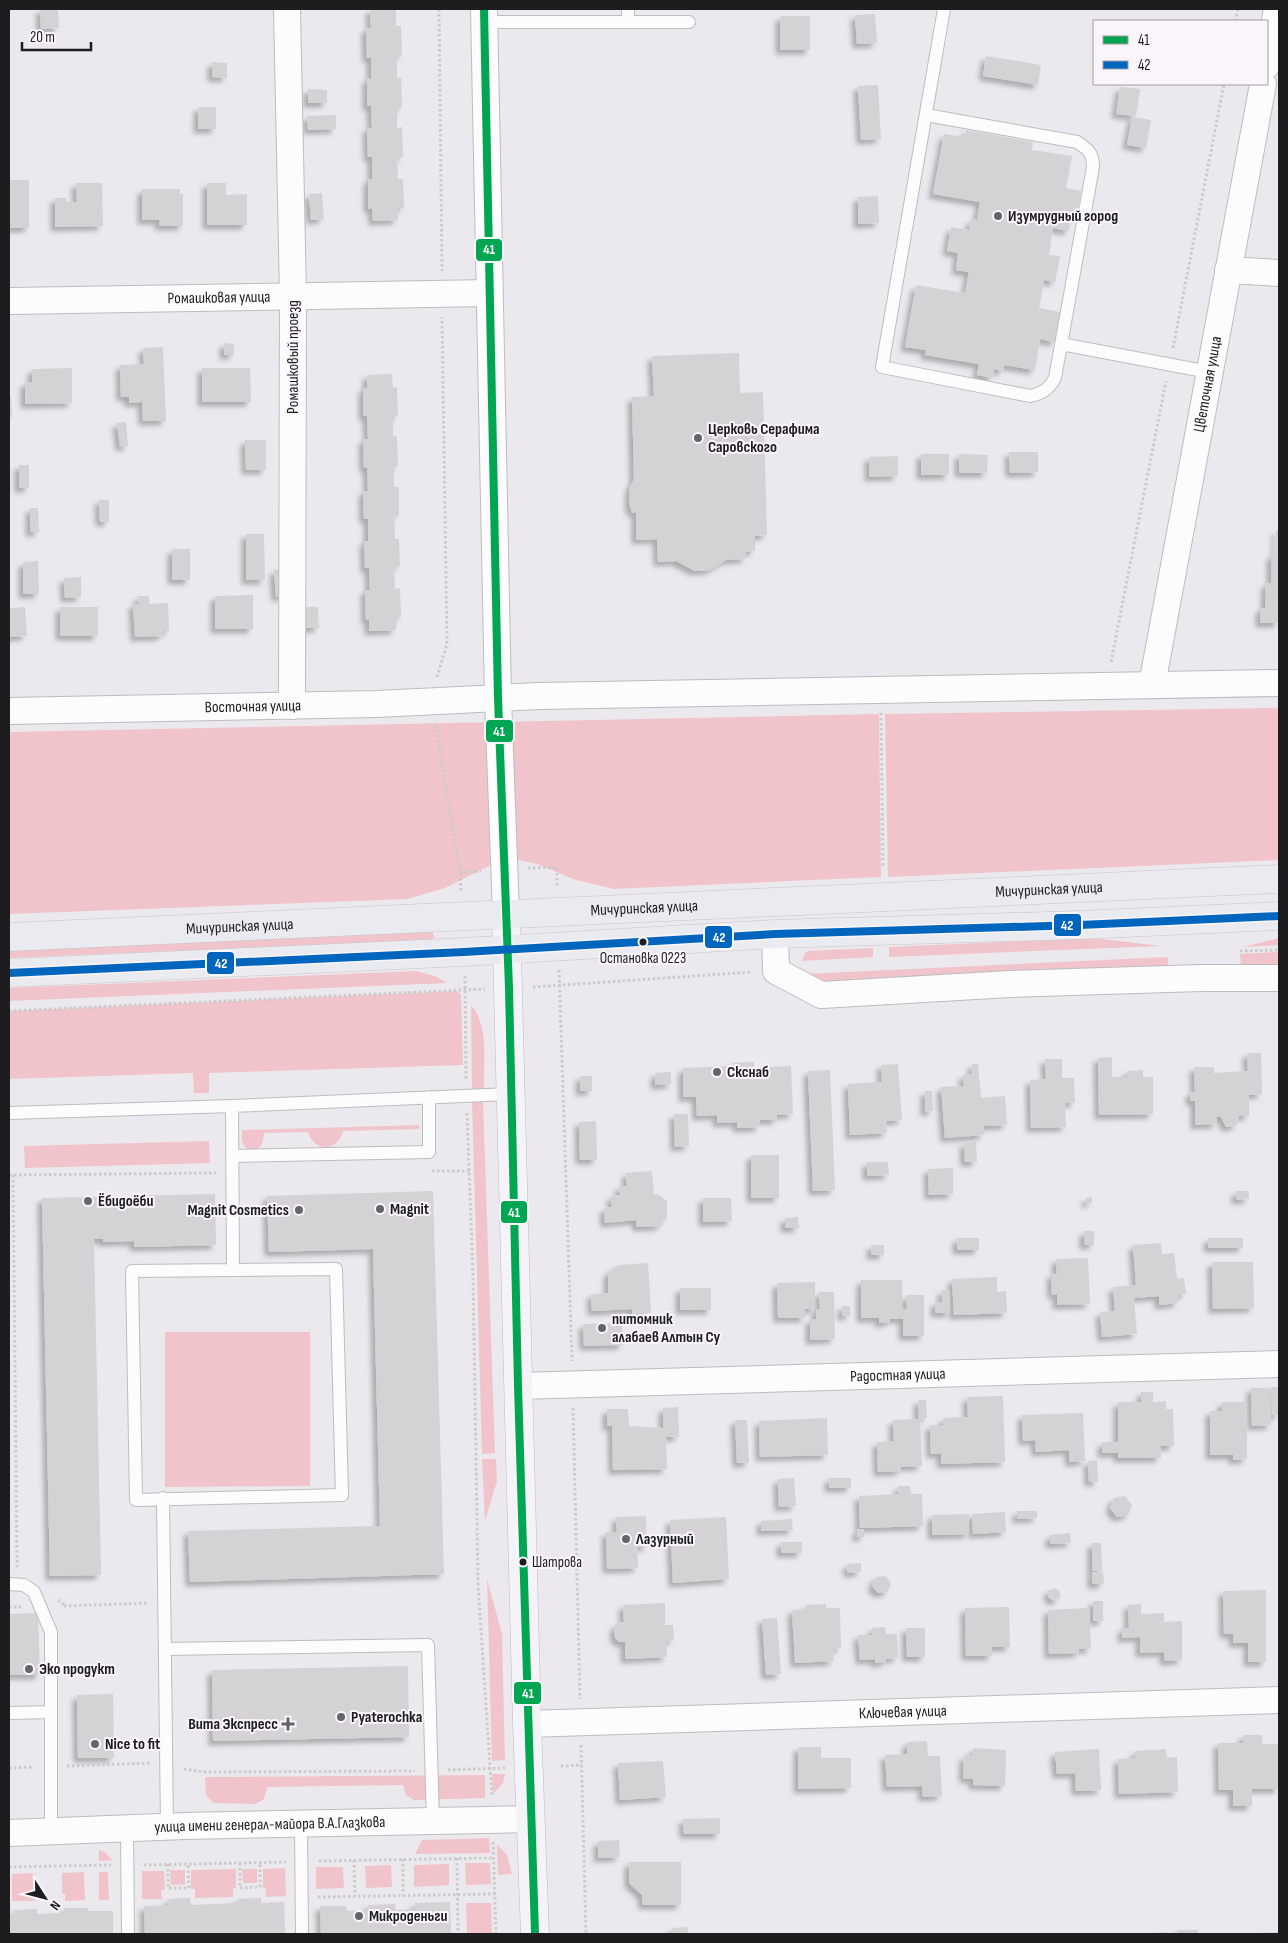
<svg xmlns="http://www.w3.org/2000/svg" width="1288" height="1943" viewBox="0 0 1288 1943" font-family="'Sofia Sans Condensed',sans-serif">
	<defs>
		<filter id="shadow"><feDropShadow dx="-4.5" dy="4.5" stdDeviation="2.5" flood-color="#0004"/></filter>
	</defs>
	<rect width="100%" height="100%" fill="#ebe9ed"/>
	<path fill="#f1c4cb" d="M1279 708V860L888 877 885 714Z
		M879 714 881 877 614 889 576 880 537 864 514 859 491 865 445 888 407 899 9 914V732Z
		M432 930 434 938 429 940 9 958V948Z
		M1093 938 1161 946 889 957V947Z
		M1279 938V945L1243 947Z
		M873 948V957L802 961 805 953 809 951Z
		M1279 952V965L1241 967 1240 954Z
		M1168 957V970L818 982 804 974Z
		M416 971 435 976 447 983 9 1001V988Z
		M457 991 461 995 463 1065 209 1073V1093H194L193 1073 9 1079V1011Z
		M471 1005C490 1027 483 1062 484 1089L472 1090Z
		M472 1102H483L495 1453 482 1454Z
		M419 1125V1129L343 1131C337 1152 315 1153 308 1132L264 1133C263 1142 263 1147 253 1151L245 1147 242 1141V1130Z
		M209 1141 210 1163 25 1168 24 1146Z
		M165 1332H310V1486L165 1487Z
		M482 1459H496L497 1481 485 1521Z
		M487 1579 502 1634 505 1760 492 1761Z
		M492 1774H505L503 1783 493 1794Z
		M485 1775V1798L414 1800 406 1795 403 1785 268 1787 263 1800 255 1804 213 1803 206 1795 205 1777Z
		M489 1838 490 1853 415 1854 422 1840Z
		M497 1844 507 1855 512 1874 498 1875Z
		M99 1850 105 1852 112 1860 99 1861Z
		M465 1863H490L491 1884 466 1885Z
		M449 1864V1885L414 1887V1865Z
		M391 1865 392 1887 366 1888 365 1866Z
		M316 1867H343L344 1888 316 1889Z
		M285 1868 286 1896 266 1897V1888H263V1869Z
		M236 1869V1888L233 1889V1897L195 1898V1889H191V1870Z
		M242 1869H257V1883H243Z
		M170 1870H185V1884L171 1885Z
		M142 1871H164L165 1890H161L162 1899H142Z
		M84 1872 85 1900 65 1901V1894H62V1873Z
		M99 1872H108L109 1900H99Z
		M35 1873V1901H12V1874Z
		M466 1903H491L492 1934H467Z"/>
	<path fill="#d5d2d5" filter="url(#shadow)" d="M40 9H58L59 28 41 29Z
		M370 9H396V26H401L402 55 397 56V78H401L402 107H397V128L402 127 403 157H397L398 179H403L404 208H398V220L373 221 372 208 368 209V179H372V157H368L367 128H372L371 106H367V79L371 78V58H367L366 28H371Z
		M875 14 877 43 857 44 855 15Z
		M780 16H810V50H780Z
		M986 56 1041 65 1038 85 983 76Z
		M212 62 227 63V78L212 77Z
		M878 85 881 139 861 140 858 86Z
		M1120 87 1140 89 1136 116 1116 114Z
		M308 89 327 90V103H308Z
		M198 107H216V129H198Z
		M336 115V129L308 130 307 116Z
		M1132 117 1151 120 1146 148 1127 145Z
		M966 130 1033 142 1032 150 1072 156 1066 188 1081 191 1076 217 1071 216 1069 231 1053 228 1049 255 1060 256 1055 282 1044 280 1039 308 1060 312 1055 342 1040 339 1035 370 1004 365 1003 371 994 369 993 378 977 375 979 364 925 355 926 350 905 347 916 285 965 293 969 272 956 270 958 253 947 251 951 227 969 230 971 219 977 220 980 202 933 194 944 134 965 137Z
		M9 180H29V228H9Z
		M76 183H102L103 226 55 227V198H66L67 202H77Z
		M207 183H226V195L247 194V225H207Z
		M142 189H180V194H183V226H159L160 220H142Z
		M322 193 324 219 311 220 309 194Z
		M878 196 879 223 858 224V197Z
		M224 343 234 344V355H224Z
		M163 347 166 421H143L142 402 129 403V397H121L120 365 144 364 143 348Z
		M739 353 740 393 763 392 767 535 755 536V551L746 552V559L726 560 710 570 695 571 676 561 658 562 657 539 636 540V512L632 513 629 502 630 487 634 479 632 397 654 396 652 356Z
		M72 368V403L25 404V382H32V369Z
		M202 368H250L251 402H202Z
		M392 374 393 388 397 387 398 416H393V436H397L398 466H394V487H399V516H394L395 539H399L400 566H394L395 589 400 588 401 617H396V630L369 631V620H366L365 590H370L369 568H365L364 541H368V519H364L363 491H368L367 468H364L363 439H368L367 416H363V388H367V375Z
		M9 397H11L12 417H9Z
		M126 422 128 446 120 447 117 423Z
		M245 440H266V470H246Z
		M1009 452H1038V472L1010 473Z
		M921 454H949V475H921Z
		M959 454 988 455 987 473H959Z
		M898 456V476L869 477V457Z
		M19 465H29V488H19Z
		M99 500H109V522H100Z
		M30 508H38L39 532H30Z
		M1276 530H1279V623H1260V608H1265L1266 583H1271V555H1276Z
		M246 534H264L265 580H246Z
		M172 549H190V580H172Z
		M38 561 39 594H23V562Z
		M285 569 287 596 276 597 274 570Z
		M81 577V597L65 598 64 578Z
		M253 595V629H215V596Z
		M138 596H149V604L168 603 169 631H163V636L135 637 133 604H139Z
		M25 607 27 636 9 637V608Z
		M60 607H98V636H60Z
		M303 607H318L319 628H303Z
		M1247 1053H1261L1262 1094 1249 1095V1116H1239L1236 1126 1226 1127 1221 1117H1217V1124L1195 1125V1101H1190V1092H1195L1194 1067H1214V1073L1248 1071Z
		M1112 1057V1077H1127V1071L1143 1070V1077H1153V1114L1099 1115 1098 1058Z
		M1045 1059H1062V1078H1074L1075 1103H1065L1066 1127 1031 1128 1030 1080 1046 1079Z
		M754 1062V1068L791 1066 793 1114 777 1115V1120H760V1127L737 1128V1122L717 1123V1115L697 1116 696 1097H683V1068L733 1066 732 1063Z
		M898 1064 902 1120 886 1121 887 1133 850 1135 848 1084 882 1082 881 1065Z
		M972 1064H978L981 1098 1005 1096 1007 1125 984 1126V1135L945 1138 941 1087 964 1086 963 1075 972 1074Z
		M830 1070 835 1190 813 1191 808 1071Z
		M671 1072V1084L655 1085V1073Z
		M580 1076H592V1091H580Z
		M925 1091H932L933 1111 925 1112Z
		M674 1114H688L689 1146 675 1147Z
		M596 1121 597 1160H580L579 1122Z
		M976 1142 977 1162H965L964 1143Z
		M751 1155H779V1198H751Z
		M867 1162H888L889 1175 867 1176Z
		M953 1168V1194L929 1195 928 1169Z
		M652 1171 654 1195 658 1194 667 1201V1217L659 1226 637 1227 636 1220 605 1223 604 1208 612 1207 611 1196 620 1195 619 1186H627L626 1173Z
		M433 1191 444 1574 190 1582 188 1531 380 1526 373 1249 269 1252 267 1196Z
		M1236 1191H1249V1199L1236 1200Z
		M215 1194 216 1245 134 1247V1241L103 1242V1239H94L101 1575 50 1576 42 1198Z
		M1092 1197V1203H1086V1198Z
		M703 1198H731L732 1221 703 1222Z
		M798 1217 799 1228H785V1218Z
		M1084 1231H1094V1245H1084Z
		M957 1238H979V1250H957Z
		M1208 1238H1243V1248H1208Z
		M1161 1243 1162 1254 1174 1253 1177 1279 1184 1278 1186 1294 1178 1295V1303L1159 1305V1296L1134 1298 1137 1334 1102 1337 1100 1312 1115 1311 1113 1287 1136 1285 1133 1245Z
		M871 1245H884V1255H871Z
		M1088 1258 1090 1304 1057 1305V1294L1052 1295 1051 1274H1057L1056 1259Z
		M1212 1262H1253L1254 1308 1213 1309Z
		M648 1263 651 1313 632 1314V1309L592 1311 591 1294 608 1293V1273L618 1265Z
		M997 1277V1292L1006 1291 1007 1313 954 1315 952 1279Z
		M861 1280H902V1309H907L906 1295H924V1336H903V1319H890V1322L879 1323V1318H861Z
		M815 1282V1309H805V1318H778L777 1283Z
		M680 1288H711V1310H680Z
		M942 1290H949L950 1313H935V1302H942Z
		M819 1292H834L835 1339 810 1340V1319H816V1309H820Z
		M842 1306H850V1316H842Z
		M622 1323 623 1345 584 1346 583 1324Z
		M1271 1387H1279V1415H1272Z
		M1251 1388H1270L1271 1425 1252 1426Z
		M1141 1392H1153V1402L1166 1401V1409H1173L1174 1446H1160L1161 1458H1118V1453H1102V1442H1118V1402H1141Z
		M1003 1396 1005 1462 941 1464V1453L931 1454 930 1425H943V1418L968 1417 967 1397Z
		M918 1400H926L927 1418 919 1419Z
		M1222 1402H1247V1459L1233 1460V1455H1210V1411H1222Z
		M678 1407 679 1437H666L667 1469 613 1470 612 1426H607V1409H628L629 1426 663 1428V1408Z
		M1083 1413 1085 1461 1069 1462V1450L1036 1452 1035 1440 1023 1441 1022 1415Z
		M827 1418 828 1455 760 1457 759 1421Z
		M920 1419 922 1466 900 1467 901 1471 878 1472 877 1442 894 1441 893 1420Z
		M735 1420H747L749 1463H737Z
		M1097 1460 1098 1482H1089L1088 1461Z
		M794 1478 796 1506 779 1507 778 1479Z
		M829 1478H851V1488H829Z
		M898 1486H910L911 1494H922L923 1526 860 1528 859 1496 899 1494Z
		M1125 1496 1132 1505 1128 1515 1117 1517 1110 1508 1114 1498Z
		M1017 1511H1037V1518L1017 1519Z
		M1005 1512 1006 1532 973 1534 972 1514Z
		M969 1514V1534L932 1535V1515Z
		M646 1516 647 1547H637L638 1568 607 1569 606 1532H617L616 1517Z
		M726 1517 729 1579 673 1583 670 1520Z
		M792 1519 793 1530 761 1531V1521Z
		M857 1529H864V1537H857Z
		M1070 1533 1071 1543 1050 1544V1535Z
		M781 1542H802V1553H781Z
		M1092 1543H1101L1102 1571H1092Z
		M861 1563V1572L848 1573 847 1564Z
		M1092 1572H1103L1104 1584H1092Z
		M886 1576 891 1584 887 1592 878 1593 872 1586 876 1577Z
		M1054 1588 1060 1591V1598L1054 1601 1049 1598 1048 1591Z
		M1266 1590V1662H1248V1643H1233V1634H1224L1223 1591Z
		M1093 1601H1103V1621H1093Z
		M665 1603V1625H673L674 1640 666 1641 667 1657 625 1659V1642H619L615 1638 614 1628 620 1622H624L623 1605Z
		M826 1604V1608H840L841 1648 833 1649 834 1661 795 1663 792 1610 806 1609V1605Z
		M1141 1604V1614L1164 1613V1622L1182 1621V1660L1164 1661V1652L1140 1653V1637L1122 1638V1628H1129L1128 1605Z
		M1009 1607 1010 1647H992V1656H966L965 1608Z
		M1089 1608 1091 1649H1079V1653L1049 1654 1048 1610Z
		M38 1613 40 1675H9V1614Z
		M777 1618 781 1674 766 1675 762 1619Z
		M885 1627 886 1634H897L898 1658 886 1659V1662L875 1663V1659L860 1660 858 1635H872V1628Z
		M906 1628H925V1657H907Z
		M408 1666 409 1737 213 1741 212 1670Z
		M113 1694 114 1758H78L77 1695Z
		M1243 1735H1262V1744H1279V1789H1252V1806H1233V1790H1219L1218 1743H1243Z
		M927 1741 928 1756H940L942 1796 923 1797 922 1786 887 1787 885 1755 907 1754V1742Z
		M798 1747H821V1758H851V1788L798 1789Z
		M973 1748 1006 1750 1005 1786 973 1785V1779L963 1778 964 1755 972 1756Z
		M1099 1749 1101 1790 1076 1791 1075 1773 1057 1774 1055 1752Z
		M1166 1749 1167 1758 1177 1757 1178 1792 1119 1794 1118 1759 1135 1758V1751Z
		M663 1761 666 1797 620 1800 618 1763Z
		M720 1818V1834H684L683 1819Z
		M619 1840 620 1857 598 1858V1841Z
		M629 1862H681V1905H643L642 1895 629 1883Z
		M190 1898 191 1905 238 1903V1899L261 1898V1903L284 1902 285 1934H145L144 1906 169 1905 168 1899Z
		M450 1902 451 1934H321L320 1906H346L347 1911 368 1910V1905L395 1904 396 1910 415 1909V1903Z
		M64 1908H88V1911H113V1934H9V1915L15 1914 14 1910 37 1909V1914L64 1913Z
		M688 1927V1934H672V1928Z
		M1177 1930H1198V1934H1177Z
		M1168 1932V1934H1151V1933Z
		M1279 1932V1934H1260V1933Z"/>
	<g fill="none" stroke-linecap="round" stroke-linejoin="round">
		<defs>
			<path id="lane" d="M628 9V22
				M485 22H689
				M926 115 1077 142C1088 149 1093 153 1093 167L1055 378C1048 390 1043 393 1030 396L882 367 944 9
				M1061 344 1209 372
				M9 1113 232 1106
				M233 1156 429 1152V1097
				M233 1270 336 1269 342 1495 136 1500 132 1271 233 1270 232 1106 511 1094
				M163 1498 167 1827
				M9 1584 24 1585 34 1592 51 1632V1832
				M165 1649 428 1645 433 1822
				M9 1713 51 1712
				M301 1826 302 1934
				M127 1830 128 1934"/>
			<g id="street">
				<path d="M287 9 293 295 292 706"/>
				<path d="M484 9 498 698 506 914"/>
				<path d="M1267 65 1277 9"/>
				<path d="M1228 270 1279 273"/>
				<path id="s1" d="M9 301 489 293"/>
				<path id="s2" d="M1152 685 1263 84"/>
				<path id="s3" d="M9 711 377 704 539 696 1279 683"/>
				<path d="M775 934 776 971 821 995 1010 984 1201 978H1279"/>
				<path id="s4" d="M518 1386 1279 1364"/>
				<path id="s5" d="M527 1724 1279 1700"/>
				<path id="s6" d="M9 1833 185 1826 531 1819"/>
			</g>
			<path id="secondary" d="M506 914 527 1724 535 1934"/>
			<g id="primary">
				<path id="s7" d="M9 937 1279 879"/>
				<path d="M9 973 464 952 775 934 1080 925 1279 916"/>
			</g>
		</defs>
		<use href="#lane" stroke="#bdbcbf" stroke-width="14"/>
		<use href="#street" stroke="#bdbcbf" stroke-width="28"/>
		<use href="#secondary" stroke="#bdbcbf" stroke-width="29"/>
		<use href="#primary" stroke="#c6c5c7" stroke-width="29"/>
		<path stroke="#cbcbcc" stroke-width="3" stroke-dasharray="2.5 2.5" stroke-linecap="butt" d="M439 9 442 271
			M1235 21 1238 9
			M1173 348 1224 84
			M1111 662 1166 381
			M437 677 447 644 442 317
			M881 713 883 868
			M436 725 460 872 461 892
			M528 868 557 867V887
			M460 872 481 871
			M1240 951 1279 950
			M559 970 572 1361
			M465 976 466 1079
			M533 987 752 972
			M9 1011 485 989
			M467 1113 473 1275 478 1584 492 1796
			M432 1171H470
			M9 1175 216 1173
			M13 1175 17 1567
			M573 1408 580 1699
			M58 1600 66 1606
			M64 1606 148 1603
			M9 1607H21
			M581 1745 586 1934
			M67 1766 150 1763
			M561 1766 582 1765
			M9 1768 33 1767
			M184 1769 206 1772 415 1771
			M448 1770 505 1768
			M493 1842 496 1934
			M457 1858 458 1934
			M403 1859V1895
			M354 1860 355 1896
			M319 1861 493 1858
			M240 1863V1888L260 1887V1862
			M168 1864V1888H189L188 1864
			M144 1865 286 1862
			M9 1867 111 1865
			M318 1897 495 1894"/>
		<use href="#lane" stroke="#fcfcfc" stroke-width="12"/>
		<use href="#street" stroke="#fcfcfc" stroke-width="26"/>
		<use href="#secondary" stroke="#f4f3f7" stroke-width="28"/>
		<use href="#primary" stroke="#eaeaf1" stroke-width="28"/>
		<defs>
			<path id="bus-1" d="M484 9 498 698 509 988 518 1386 535 1934"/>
			<path id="bus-2" d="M9 973 464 952 775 934 1080 925 1279 916"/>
		</defs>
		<use href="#bus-1" stroke="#f9f5fb" stroke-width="11"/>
		<use href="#bus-2" stroke="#f9f5fb" stroke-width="11"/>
		<use href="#bus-1" stroke="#00a651" stroke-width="8"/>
		<use href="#bus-2" stroke="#0065bd" stroke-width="8"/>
	</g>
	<g fill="#656466" stroke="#f9f5fb" stroke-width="2">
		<circle cx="998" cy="216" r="5"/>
		<circle cx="698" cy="438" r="5"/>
		<circle cx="717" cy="1072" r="5"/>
		<circle cx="88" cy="1201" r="5"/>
		<circle cx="380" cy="1209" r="5"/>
		<circle cx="299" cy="1210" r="5"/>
		<circle cx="602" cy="1328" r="5"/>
		<circle cx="626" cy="1539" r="5"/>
		<circle cx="29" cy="1669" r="5"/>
		<circle cx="341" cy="1717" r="5"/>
		<path d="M285.5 1716.5h5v5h5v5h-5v5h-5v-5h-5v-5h5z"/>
		<circle cx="95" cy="1744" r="5"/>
		<circle cx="359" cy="1916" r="5"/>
	</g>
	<g fill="#1d1c1e" stroke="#f9f5fb" stroke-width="2">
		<circle cx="643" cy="942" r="4.5"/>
		<circle cx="523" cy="1562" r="4.5"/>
	</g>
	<g text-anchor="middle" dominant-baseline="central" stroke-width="4" stroke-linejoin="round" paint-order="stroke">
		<g font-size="15" fill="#1d1c1e" stroke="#f9f5fb">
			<text x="643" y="958">Остановка 0223</text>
			<text x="532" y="1562" text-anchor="start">Шатрова</text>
		</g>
		<g font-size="16" font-weight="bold" fill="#1d1c1e" stroke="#f9f5fb" text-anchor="start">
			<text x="1008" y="216">Изумрудный город</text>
			<text x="708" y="429">Церковь Серафима<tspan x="708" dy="18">Саровского</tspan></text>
			<text x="727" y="1072">Скснаб</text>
			<text x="98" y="1201">Ёбидоёби</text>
			<text x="390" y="1209">Magnit</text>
			<text x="289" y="1210" text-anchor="end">Magnit Cosmetics</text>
			<text x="612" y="1319">питомник<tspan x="612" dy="18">алабаев Алтын Су</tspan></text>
			<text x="636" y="1539">Лазурный</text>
			<text x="39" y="1669">Эко продукт</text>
			<text x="351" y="1717">Pyaterochka</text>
			<text x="278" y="1724" text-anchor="end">Вита Экспресс</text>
			<text x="105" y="1744">Nice to fit</text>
			<text x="369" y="1916">Микроденьги</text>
		</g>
		<g font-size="16" fill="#1d1c1e" stroke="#f9f5fb">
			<text stroke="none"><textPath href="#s1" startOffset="210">Ромашковая улица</textPath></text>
			<text transform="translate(293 357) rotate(-90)">Ромашковый проезд</text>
			<text stroke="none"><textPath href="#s2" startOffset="306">Цветочная улица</textPath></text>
			<text stroke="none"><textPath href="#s3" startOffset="244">Восточная улица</textPath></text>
			<text stroke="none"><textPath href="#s7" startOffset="1041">Мичуринская улица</textPath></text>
			<text stroke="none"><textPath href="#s7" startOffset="636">Мичуринская улица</textPath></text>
			<text stroke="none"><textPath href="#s7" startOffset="231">Мичуринская улица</textPath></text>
			<text stroke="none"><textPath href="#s4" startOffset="380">Радостная улица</textPath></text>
			<text stroke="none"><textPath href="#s5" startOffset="376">Ключевая улица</textPath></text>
			<text stroke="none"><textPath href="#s6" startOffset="261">улица имени генерал-майора В.А.Глазкова</textPath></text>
		</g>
	</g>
	<g stroke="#f9f5fb" stroke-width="2">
		<rect x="475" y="238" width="28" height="24" rx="5" fill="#00a651"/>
		<rect x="485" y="719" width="29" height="24" rx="5" fill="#00a651"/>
		<rect x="1053" y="913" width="29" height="24" rx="5" fill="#0065bd"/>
		<rect x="704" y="925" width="29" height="24" rx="5" fill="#0065bd"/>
		<rect x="206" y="951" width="29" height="24" rx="5" fill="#0065bd"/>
		<rect x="500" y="1200" width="28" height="24" rx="5" fill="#00a651"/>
		<rect x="513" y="1681" width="29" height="24" rx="5" fill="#00a651"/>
	</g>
	<g font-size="14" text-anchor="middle" font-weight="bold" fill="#fff">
		<text x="489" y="254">41</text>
		<text x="499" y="736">41</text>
		<text x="1067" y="930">42</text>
		<text x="719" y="942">42</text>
		<text x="221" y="968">42</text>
		<text x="514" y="1217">41</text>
		<text x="528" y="1698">41</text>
	</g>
	<rect width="1288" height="1943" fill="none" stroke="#1d1c1e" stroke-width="20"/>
	<rect x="1093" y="20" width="175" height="65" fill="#f9f5fb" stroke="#a19ea3"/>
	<rect x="1103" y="36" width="25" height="8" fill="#00a651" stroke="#a19ea3"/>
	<text x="1138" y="45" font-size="15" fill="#1d1c1e">41</text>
	<rect x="1103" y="61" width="25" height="8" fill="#0065bd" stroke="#a19ea3"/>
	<text x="1138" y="70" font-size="15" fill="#1d1c1e">42</text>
	<g transform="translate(45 1898) rotate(126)" stroke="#f9f5fb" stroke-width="4" paint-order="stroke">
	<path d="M0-4L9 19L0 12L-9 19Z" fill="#1d1c1e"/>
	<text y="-8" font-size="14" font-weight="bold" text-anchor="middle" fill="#1d1c1e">N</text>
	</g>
	<path d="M22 42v8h69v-8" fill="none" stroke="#1d1c1e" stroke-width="2.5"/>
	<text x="30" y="42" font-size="15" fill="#1d1c1e" stroke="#f9f5fb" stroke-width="4" paint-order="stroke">20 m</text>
</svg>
